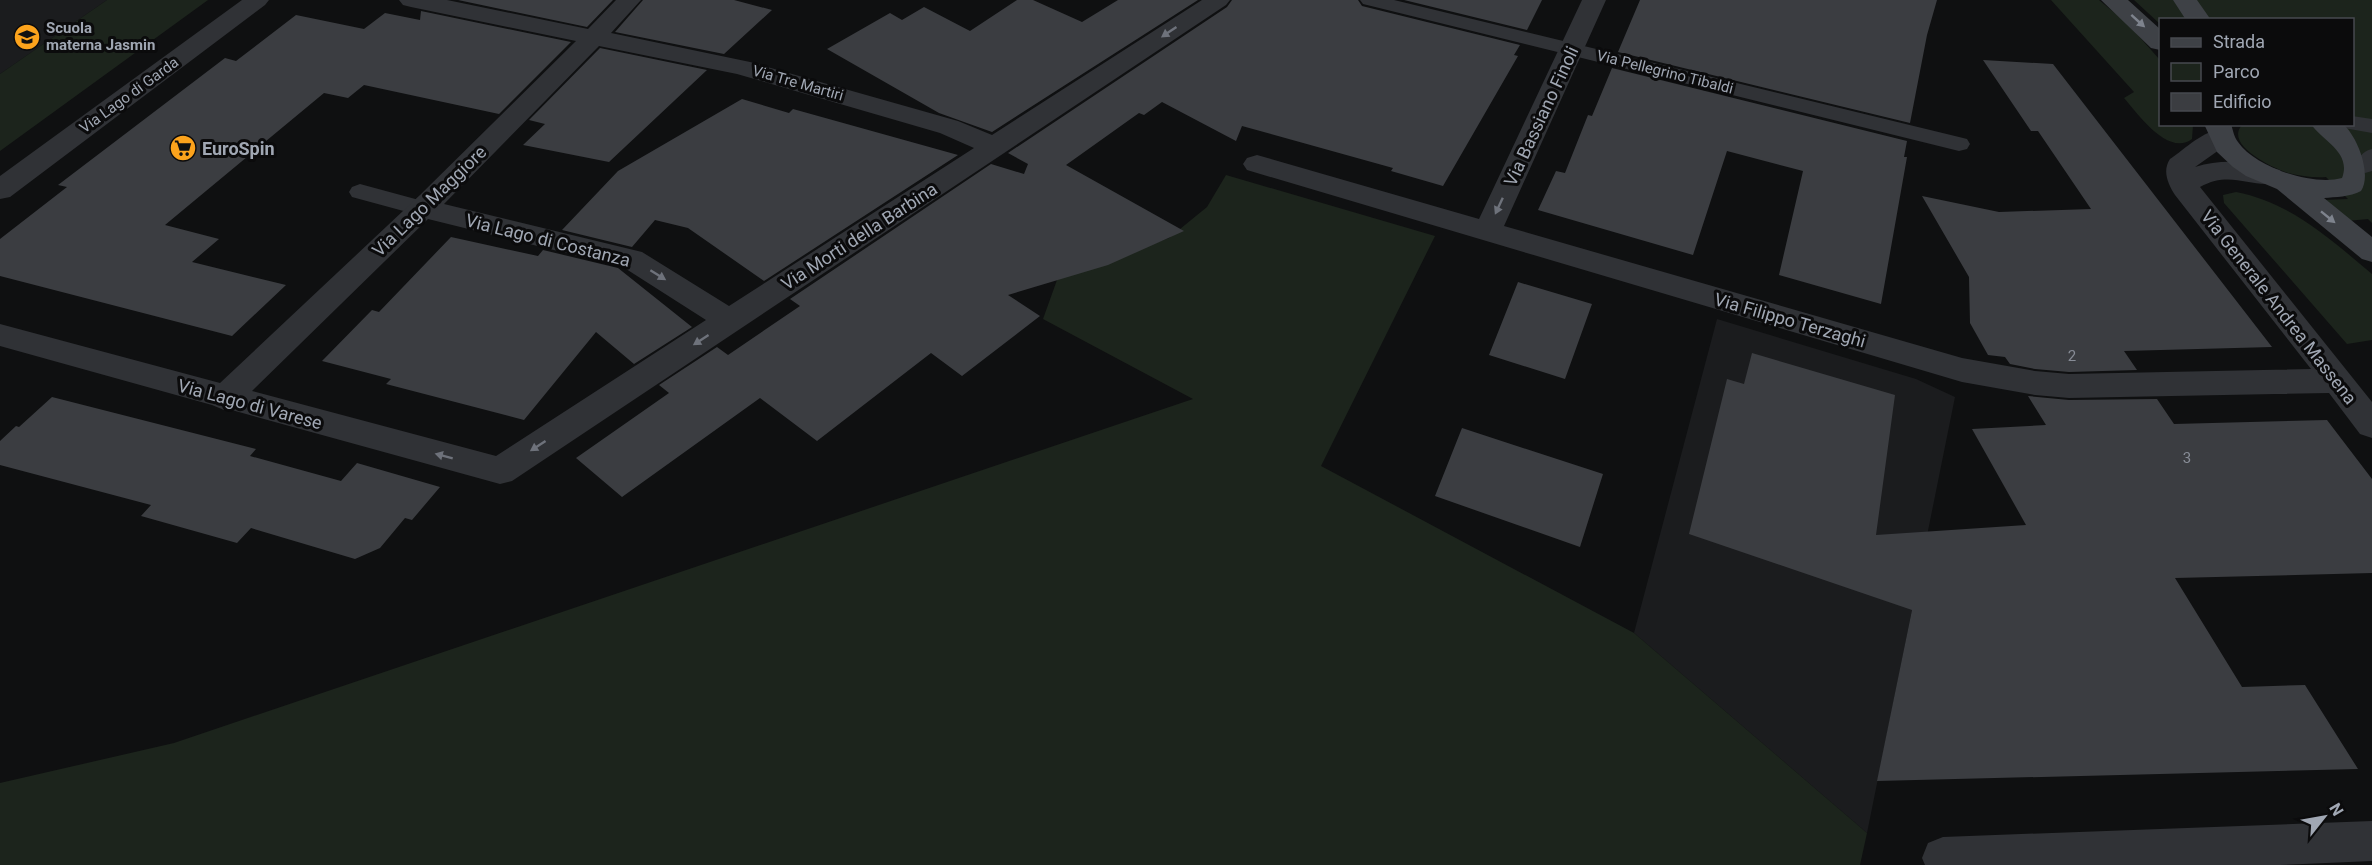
<svg xmlns="http://www.w3.org/2000/svg" width="2372" height="865" viewBox="0 0 2372 865" font-family="Roboto,sans-serif">
	<rect width="100%" height="100%" fill="#0f1011"/>
	<path fill="#1b1c1e" d="M0 0H107L0 74Z
		M1717 319 1916 379 1955 397 1867 833 1634 633Z"/>
	<path fill="#1c241c" d="M107 0H208L0 151V74Z
		M2051 0H2099L2128 24 2160 60V124L2193 125 2192 139C2168 157 2137 113 2124 98L2134 92Z
		M2134 0H2372V223L2368 219 2347 221 2323 200 2348 199 2326 177C2313 178 2301 176 2288 173 2273 168 2224 145 2242 125L2352 124V20H2160V24Z
		M1226 175 1435 236 1321 466 1634 633 1867 833 1860 865H0V783L174 743 1193 399 1043 319 1057 280 1169 238 1207 207Z
		M2236 192C2292 203 2330 239 2372 274V340L2347 344 2224 203 2223 195Z"/>
	<path fill="#3b3d41" d="M458 0H613L587 27Z
		M643 0H734L772 10 724 54 615 32Z
		M1017 0H1033L1082 22 1118 0H1198L992 132 939 113 827 49 890 13 902 20 924 7 970 31Z
		M1232 0H1358L1362 6 1520 45 1514 55 1518 56 1443 186 1391 171 1393 168 1242 126 1236 141 1162 102 1144 115 1139 113 1066 165 1184 231 1108 265 1008 295 1040 316 962 376 931 353 817 441 760 398 622 497 576 458 669 393 659 385 717 347 728 355 800 306 790 299 991 164 1024 174 1028 164 1008 153 1227 7Z
		M1404 0H1542L1527 30Z
		M1640 0H1937L1927 35 1910 123 1618 52Z
		M421 11 571 42 499 114 364 85 348 98 324 93 165 225 219 239 192 262 286 285 232 336 0 276V239L67 187 58 185 225 58 236 61 296 15 364 29 385 13 420 20Z
		M600 48 707 70 609 162 523 145 545 124 529 120Z
		M1983 60 2053 64 2272 347 2124 351 2137 370 2069 372 2035 369 2010 364 2005 357 1988 355 1970 323 1969 277 1922 196 1999 212 2091 209 2038 131H2031Z
		M1612 68 1907 141 1904 157H1907L1881 304 1779 275 1803 171 1727 151 1693 255 1538 210 1556 171 1565 173 1588 115 1592 116Z
		M742 99 789 113 793 109 958 155 764 281 688 228 655 220 632 247 562 230 618 171Z
		M451 237 538 256 543 250 618 268 692 327 634 364 596 332 524 420 386 384 391 379 322 361 372 310 379 312Z
		M1518 282 1592 304 1565 379 1489 355Z
		M1752 353 1895 395 1876 535 2026 525 1972 429 2046 425 2028 396 2069 400 2157 399 2174 424 2327 420 2372 479V573L2175 578 2242 687 2305 685 2358 769 1877 781 1912 610 1689 534 1727 379 1744 384Z
		M52 397 256 449 250 456 341 481 357 463 440 487 412 520 405 518 380 548 355 559 251 528 237 543 141 516 151 505 0 465V441L16 426 19 427Z
		M1462 428 1603 474 1580 547 1435 496Z"/>
	<g fill="none" stroke-linecap="round" stroke-linejoin="round">
		<path fill="#303236" fill-rule="evenodd" d="M1360 0H1394L1959 137 1967 139 1970 144 1967 149 1959 151 1363 4Z
			M2352 116 2372 119V133L2344 128 2342 124H2352Z
			M2372 149V171L2365 173 2357 171 2354 166C2359 158 2362 151 2372 149Z
			M360 184 430 203 434 208 430 213 422 216 352 197 349 192 352 187Z"/>
		<path fill="#303236" fill-rule="evenodd" d="M242 0H269L265 5 10 197 0 199V176Z
			M399 0H447L588 29 616 0H641L611 33 750 62 958 121 992 135 1202 0H1230L1226 5 512 481 500 484 228 409 224 410 212 405 0 346V324L220 383 420 195 576 41 411 7 403 5ZM599 46 737 74 940 133 974 148 729 306 642 252 444 204ZM428 219 623 267 706 320 496 456 252 391Z
			M1582 0H1606L1504 226 1962 358 2035 371 2069 374 2311 369 2175 195C2168 184 2162 171 2170 159 2188 147 2208 125 2229 131L2233 137 2229 143 2195 167C2225 158 2250 162 2280 170L2284 176 2280 182C2252 190 2232 169 2200 187L2372 402V438L2360 434 2329 393 2069 398 2035 395 1962 382 1247 170 1243 164 1247 158 1257 155 1479 219Z
			M2372 821V861L2280 865H1925L1922 858 1928 843 1943 837Z"/>
		<path fill="#3e4146" fill-rule="evenodd" d="M2101 0H2128L2160 29V50L2151 48Z
			M2173 0H2197L2211 20H2186Z
			M2204 124H2231C2233 130 2234 137 2238 142 2256 168 2313 186 2342 178 2352 152 2322 141 2311 124H2343C2358 137 2372 175 2361 191 2350 197 2335 197 2324 198L2372 237V262L2362 259 2277 189 2246 176 2233 167 2217 152Z"/>
	</g>
	<defs><path id="oneway-solid" d="M-6-.8H1V-3.2L6.5 0L1 3.2V.8H-6Z" transform="scale(1.5)"/></defs>
	<g fill="#7e838d">
		<use href="#oneway-solid" transform="translate(2138 21) rotate(42)"/>
		<use href="#oneway-solid" transform="translate(2328 217) rotate(39)"/>
	</g>
	<g fill="#6e727b">
		<use href="#oneway-solid" transform="translate(1169 32) rotate(146)"/>
		<use href="#oneway-solid" transform="translate(1499 206) rotate(115)"/>
		<use href="#oneway-solid" transform="translate(658 275) rotate(32)"/>
		<use href="#oneway-solid" transform="translate(701 340) rotate(147)"/>
		<use href="#oneway-solid" transform="translate(538 446) rotate(147)"/>
		<use href="#oneway-solid" transform="translate(444 456) rotate(-165)"/>
	</g>
	<defs>
		<symbol id="school-disc" viewBox="-11 -11 22 22"><circle r="9.5" fill="#fca31c" stroke="#0b0b0c"/><path d="M0-5L7-2L0 1L-7-2ZM-4 1L0 2.5L4 1V4Q0 6-4 4Z" fill="#111"/></symbol>
		<symbol id="supermarket-disc" viewBox="-11 -11 22 22"><circle r="9.5" fill="#fca31c" stroke="#0b0b0c"/><path d="M-6-5.5h2.5l.6 2H6L4.5 2H-2.5L-4.4-4H-6ZM-1.5 3.2a1.3 1.3 0 1 0 .1 0ZM3 3.2a1.3 1.3 0 1 0 .1 0Z" fill="#111"/></symbol>
	</defs>
	<g fill-rule="evenodd">
		<use href="#school-disc" x="12" y="22" width="30" height="30"/>
		<use href="#supermarket-disc" x="168" y="133" width="30" height="30"/>
	</g>
	<g text-anchor="middle" dominant-baseline="central" stroke-width="6" stroke-linejoin="round" paint-order="stroke">
		<g font-size="15" font-weight="bold" fill="#a0a7b3" stroke="#0b0b0c" text-anchor="start">
			<text x="46" y="28">Scuola<tspan x="46" dy="17">materna Jasmin</tspan></text>
		</g>
		<g font-size="15" fill="#a0a7b3" stroke="#0b0b0c">
			<text transform="translate(1665 72) rotate(14)">Via Pellegrino Tibaldi</text>
			<text transform="translate(798 83) rotate(16)">Via Tre Martiri</text>
			<text transform="translate(129 95) rotate(-36)">Via Lago di Garda</text>
		</g>
		<g font-size="15" fill="#878c96">
			<text x="2072" y="356">2</text>
			<text x="2187" y="458">3</text>
		</g>
		<g font-size="18" fill="#a0a7b3" stroke="#0b0b0c">
			<text transform="translate(1541 116) rotate(-65)">Via Bassiano Finoli</text>
			<text transform="translate(429 201) rotate(-44)">Via Lago Maggiore</text>
			<text transform="translate(859 236) rotate(-33)">Via Morti della Barbina</text>
			<text transform="translate(548 240) rotate(14)">Via Lago di Costanza</text>
			<text transform="translate(2279 307) rotate(52)">Via Generale Andrea Massena</text>
			<text transform="translate(1790 320) rotate(16)">Via Filippo Terzaghi</text>
			<text transform="translate(250 404) rotate(15)">Via Lago di Varese</text>
		</g>
		<g font-size="18" font-weight="bold" fill="#a0a7b3" stroke="#0b0b0c" text-anchor="start">
			<text x="202" y="148">EuroSpin</text>
		</g>
	</g>
	<rect x="2159" y="18" width="195" height="108" fill="#0b0b0c" stroke="#47494f" stroke-width="1.5"/>
	<rect x="2171" y="38" width="30" height="9" fill="#3e4146" stroke="#47494f" stroke-width="1.5"/>
	<text x="2213" y="48" font-size="18" fill="#a0a7b3">Strada</text>
	<rect x="2171" y="63" width="30" height="18" fill="#1c241c" stroke="#47494f" stroke-width="1.5"/>
	<text x="2213" y="78" font-size="18" fill="#a0a7b3">Parco</text>
	<rect x="2171" y="93" width="30" height="18" fill="#3b3d41" stroke="#47494f" stroke-width="1.5"/>
	<text x="2213" y="108" font-size="18" fill="#a0a7b3">Edificio</text>
	<g transform="translate(2324 817) rotate(59)" stroke="#0b0b0c" stroke-width="4.5" paint-order="stroke">
	<path d="M0-4.5L10 22L0 15L-10 22Z" fill="#a0a7b3"/>
	<text y="-9" font-size="16" font-weight="bold" text-anchor="middle" fill="#a0a7b3">N</text>
	</g>
</svg>
